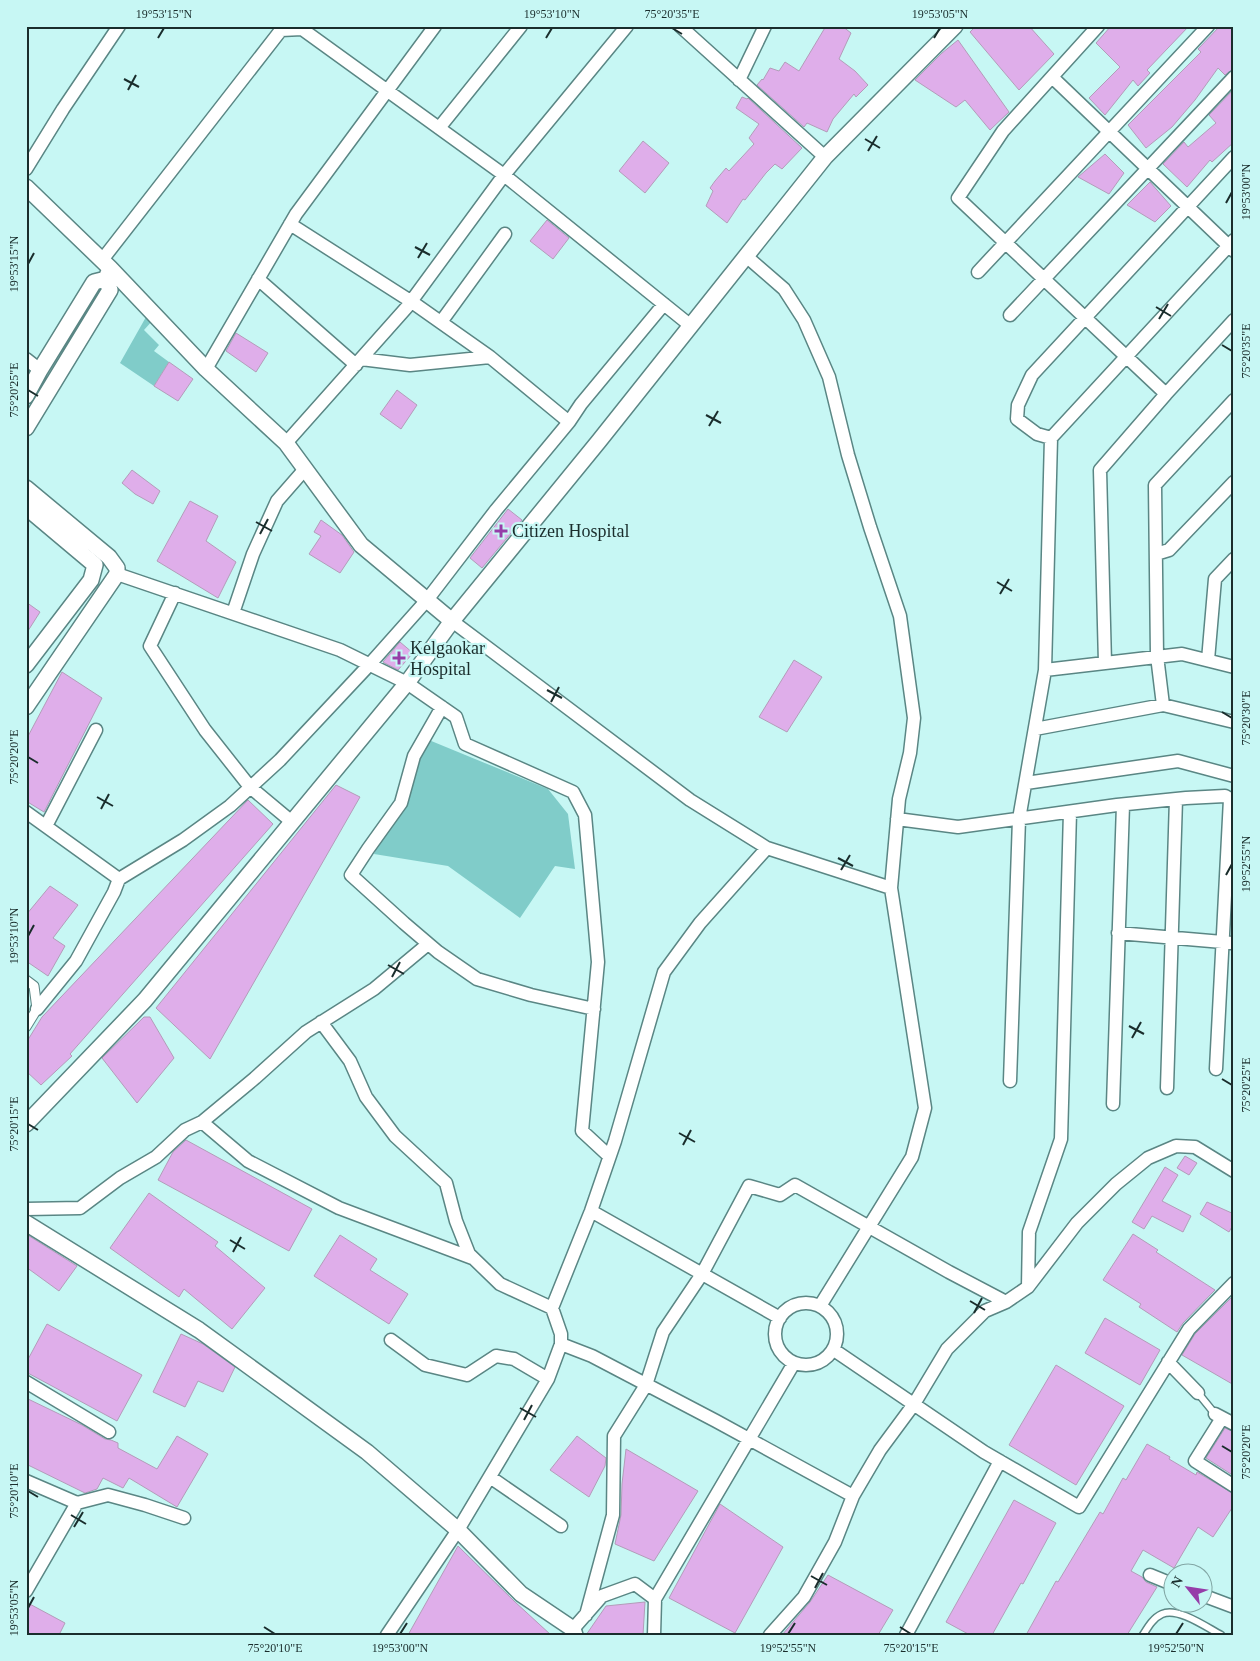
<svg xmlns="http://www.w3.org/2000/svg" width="1260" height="1661" viewBox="0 0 1260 1661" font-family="'Times New Roman',serif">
	<rect width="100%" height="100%" fill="#c7f7f4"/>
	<path fill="#80ccc9" d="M146 317 153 320 144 330 159 345 154 351 169 362 154 386 120 363Z
		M424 738 548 789 568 814 575 869 555 866 520 918 448 866 374 854Z"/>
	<path fill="#dfaeea" stroke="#b39cb9" d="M826 26H842L851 33 839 59 855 71 868 85 856 97 854 94 833 119 827 132 807 123 804 127 757 85 762 79 763 80 770 68 779 71 785 62 799 71Z
		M976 26H1029L1054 54 1019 90 970 32Z
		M1111 26H1189L1147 70 1150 73 1138 86 1133 80 1105 115 1089 98 1120 67 1096 43Z
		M1220 26H1234V69L1225 75 1218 68 1195 100 1172 127 1146 148 1128 125 1201 52 1198 49Z
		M958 40 1009 112 990 130 965 100 956 107 915 80 942 53Z
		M1234 89V142L1212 162 1210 160 1187 187 1163 164 1184 142 1188 147 1216 123 1209 115Z
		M742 97 747 99 748 98 802 148 782 169 775 164 766 173 745 200 743 199 727 223 706 206 713 191 710 188 715 181 726 168 729 171 754 144 749 138 759 124 736 108Z
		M643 141 669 163 645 193 619 171Z
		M1105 154 1124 173 1109 194 1078 177Z
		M1150 182 1171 206 1155 222 1127 205Z
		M547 220 569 238 553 259 530 241Z
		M236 333 268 353 256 372 226 351Z
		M169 362 193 379 178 401 154 386Z
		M397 390 417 405 401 429 380 414Z
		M132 470 160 491 153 504 135 494 122 483Z
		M190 501 218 516 206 541 236 562 218 598 157 561Z
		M508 509 522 520 482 568 470 558Z
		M321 520 342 535 354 552 340 573 309 554 321 536 314 532Z
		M26 602 40 612 26 634Z
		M400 642 413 653 398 670 383 662Z
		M794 660 822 677 787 732 759 717Z
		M62 672 102 698 44 812 26 801V740Z
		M336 785 360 797 210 1059 156 1008Z
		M248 800 273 824 70 1054 72 1056 41 1085 26 1071V1043L42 1017Z
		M50 886 78 905 53 938 65 946 48 976 26 961V915Z
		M144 1017H150L174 1058 137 1103 102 1058Z
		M186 1140 312 1209 289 1251 158 1180 173 1152Z
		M1185 1156 1197 1163 1189 1175 1177 1168Z
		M1165 1167 1178 1175 1162 1201 1191 1216 1183 1232 1152 1216 1144 1229 1132 1222Z
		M149 1193 218 1242 215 1246 265 1288 232 1329 184 1289 179 1297 110 1248Z
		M1207 1202 1234 1214V1223L1229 1232 1200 1214Z
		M26 1234 77 1266 59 1291 26 1267Z
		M1133 1234 1158 1250 1156 1252 1215 1290 1183 1323 1177 1332 1139 1307 1141 1304 1103 1280Z
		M340 1235 377 1259 370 1270 408 1294 389 1324 314 1276Z
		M1234 1295V1385L1182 1355 1195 1334Z
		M1105 1318 1160 1350 1140 1385 1085 1353Z
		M47 1324 142 1375 117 1421 26 1372V1363Z
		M181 1334 203 1344 235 1367 223 1392 198 1381 185 1407 153 1392Z
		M1056 1365 1124 1406 1076 1485 1009 1445Z
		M26 1398 82 1425 105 1439 111 1440 118 1443V1448L157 1469 177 1436 208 1454 177 1507 129 1478 123 1488 103 1478 97 1489 85 1493 26 1464Z
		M1225 1428 1234 1432V1476L1206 1458Z
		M577 1436 606 1458 605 1466 589 1497 550 1470Z
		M1147 1444 1170 1457 1169 1459 1196 1475 1197 1472 1234 1494V1505L1213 1537 1198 1527 1174 1568 1143 1550 1131 1571 1142 1577 1146 1582 1157 1587 1127 1635H1026L1056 1581 1058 1582 1100 1512 1103 1514 1123 1478 1126 1480Z
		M626 1449 698 1491 654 1561 615 1544 621 1515 622 1484Z
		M1014 1500 1056 1523 1023 1584 1021 1583 992 1635H970L946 1622Z
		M720 1504 783 1547 735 1633 669 1598Z
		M458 1546 514 1601 551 1635H408Z
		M828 1575 893 1610 878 1635H782L810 1602Z
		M26 1602 65 1623 59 1635H26Z
		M645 1602 643 1635H586L606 1606Z"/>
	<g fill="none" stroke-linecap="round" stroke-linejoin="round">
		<defs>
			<path id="service" d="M1198 1393 1215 1414
				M1143 1635C1148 1627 1153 1618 1162 1614 1178 1607 1206 1627 1221 1635"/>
			<path id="pedestrian" d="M26 980 34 986 37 1009 26 1027"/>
			<path id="minor" d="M680 26 825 157
				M1098 26 1003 131 958 198 1166 394
				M1052 77 1234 251
				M739 80 765 26
				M439 128 521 26
				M26 169 63 109 119 26
				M290 224 412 302 490 357 569 422
				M746 256 784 289 804 320 829 377 848 455 870 527 900 616 914 718 910 753 899 799 891 888 925 1108 912 1157 820 1306
				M102 260 281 30 302 29 504 175 691 326
				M978 272 1208 26
				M258 279 356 365
				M1010 315 1234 77
				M441 322 505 234
				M26 359 40 370
				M361 359 410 365 490 357
				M206 369 296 214 435 26
				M1051 438 1037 434 1017 419 1018 405 1032 375 1234 157
				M286 443 407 307 504 175 627 26
				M1156 554 1169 550 1234 482
				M117 574 340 650 407 683 456 717 465 744 573 792 585 815 598 962 582 1131 609 1156
				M175 593 150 646 205 730 250 787 292 822
				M233 613 253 554 277 501 305 469
				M452 621 690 800 767 848 891 888
				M1208 660 1215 579 1234 559
				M1105 663 1100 470 1166 394 1234 320
				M1045 670 1182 654 1234 667
				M1163 705 1157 656 1155 485 1234 400
				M442 707 414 756 401 803 368 849 351 875 404 923 438 952 477 979 531 995 594 1009
				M1035 729 1163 705 1234 722
				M1026 783 1178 761 1234 776
				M26 812 119 879
				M897 819 958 827 1117 805 1186 798 1225 796 1230 799 1216 1069
				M46 826 96 730
				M1118 933 1234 943
				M37 1009 76 961 114 892 119 879 183 840 230 806 280 760 370 664 427 600 496 510 569 422 581 404 664 304
				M321 1022 350 1061 366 1097 395 1136 446 1183 456 1221 469 1254 500 1284 552 1308
				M1010 1081 1019 819 1045 670 1051 438 1234 240
				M1167 1088 1176 799
				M1113 1104 1123 805
				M202 1122 248 1161 339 1208 472 1258
				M26 1209 80 1208 120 1178 156 1157 185 1130 202 1122 255 1078 306 1032 374 989 428 944
				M591 1211 780 1318
				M1028 1287 1029 1232 1061 1139 1070 812
				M775 1334a31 31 0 1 1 62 0a31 31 0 1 1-62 0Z
				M391 1340 425 1365 467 1375 496 1356 514 1359 548 1379
				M561 1344 592 1356 716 1421 853 1496
				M834 1350 984 1452 1079 1507 1189 1329 1234 1283
				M1168 1362 1198 1393
				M26 1382 109 1432
				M1215 1414 1234 1424
				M1222 1418 1195 1461 1234 1486
				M490 1477 561 1526
				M26 1481 77 1503
				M1150 1575 1172 1584
				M26 1591 77 1503 108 1495 145 1505 184 1518
				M1202 1595 1234 1607
				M655 1599 794 1363
				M586 1615 613 1515 614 1436 646 1385 663 1332 702 1274 749 1186 780 1195 795 1185 949 1272 1006 1302
				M573 1629 602 1596 635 1584 655 1599 654 1635
				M387 1635 458 1530 548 1379 561 1344V1334L552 1308 591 1211 615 1141 664 972 700 923 767 848
				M770 1635 804 1597 835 1542 853 1496 880 1450 914 1404 947 1349 985 1311 1006 1302 1028 1287 1077 1223 1116 1184 1148 1158 1176 1146 1195 1147 1234 1171
				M906 1635 1000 1461"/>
			<path id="tertiary" d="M26 187 110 268 106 279 110 290 26 428
				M110 268 206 369 286 443 361 545 452 621
				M26 396 40 370 94 282 106 279
				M26 488 109 557 117 568V574L26 707
				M26 507 95 565 91 580 26 665
				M26 1124 145 1000 407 683 452 621 599 441 825 157 955 26
				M26 1223 199 1330 367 1452 458 1530 521 1594 573 1629 575 1635"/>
		</defs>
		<use href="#service" stroke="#5a8684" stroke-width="9"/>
		<use href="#pedestrian" stroke="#5a8684" stroke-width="11"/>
		<use href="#minor" stroke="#5a8684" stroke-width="15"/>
		<use href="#tertiary" stroke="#5a8684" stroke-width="18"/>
		<use href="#service" stroke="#fff" stroke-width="6"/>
		<use href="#pedestrian" stroke="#fff" stroke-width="9"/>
		<use href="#minor" stroke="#fff" stroke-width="12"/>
		<use href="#tertiary" stroke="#fff" stroke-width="15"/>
	</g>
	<path fill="none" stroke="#1a2d2c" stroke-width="2" d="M672 28 682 34M158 38 164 28M546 38 552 28M934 38 940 28M124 79 139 87M128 90 136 75M865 139 880 148M868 151 877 136M1226 203 1232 192M415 247 430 255M418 258 427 243M28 264 34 253M1156 307 1171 316M1159 319 1168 304M1222 345 1232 351M28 390 38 396M706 415 721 423M709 426 718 411M256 522 272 531M260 534 268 519M997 582 1012 591M1000 594 1009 579M547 690 562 698M551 702 559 687M1222 712 1232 718M28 757 38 763M97 797 113 806M101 809 109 794M838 858 853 866M841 870 850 855M1226 875 1232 864M28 936 34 925M388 965 404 974M392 977 400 962M1129 1026 1144 1034M1132 1038 1141 1022M1222 1079 1232 1085M28 1124 38 1130M679 1133 695 1142M683 1145 691 1130M230 1240 245 1249M233 1252 241 1237M970 1301 985 1310M974 1313 982 1298M520 1408 536 1417M524 1420 532 1405M1222 1446 1232 1452M28 1491 38 1497M71 1515 86 1524M74 1527 83 1512M811 1576 827 1585M815 1588 823 1573M28 1608 34 1597M264 1627 275 1634M900 1627 911 1634M400 1634 407 1623M788 1634 795 1623M1176 1634 1183 1623"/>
	<g fill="#963da9" stroke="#c7f7f4" stroke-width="2">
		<path d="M498.5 523.5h5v5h5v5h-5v5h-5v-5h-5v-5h5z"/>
		<path d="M396.5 650.5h5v5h5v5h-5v5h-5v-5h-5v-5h5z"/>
	</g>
	<g text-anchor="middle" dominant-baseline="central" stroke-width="4.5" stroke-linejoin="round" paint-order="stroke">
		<g font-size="18" fill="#1a2d2c" stroke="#c7f7f4" text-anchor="start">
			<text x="512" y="531">Citizen Hospital</text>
			<text x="410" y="648">Kelgaokar<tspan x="410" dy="21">Hospital</tspan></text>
		</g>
	</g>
	<rect width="1260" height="1661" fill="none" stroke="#c7f7f4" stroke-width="55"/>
	<g transform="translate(1188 1588) rotate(300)"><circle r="24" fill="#c7f7f4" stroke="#82a6a4"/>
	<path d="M0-4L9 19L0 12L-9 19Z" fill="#963da9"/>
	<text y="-8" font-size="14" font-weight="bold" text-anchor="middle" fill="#1a2d2c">N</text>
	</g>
	<rect x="28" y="28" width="1204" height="1606" fill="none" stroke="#1a2d2c" stroke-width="2"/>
	<g font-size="12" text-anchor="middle" fill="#1a2d2c">
		<text x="164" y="18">19°53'15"N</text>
		<text x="552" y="18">19°53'10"N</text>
		<text x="672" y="18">75°20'35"E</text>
		<text x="940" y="18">19°53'05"N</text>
		<text transform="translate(1246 192) rotate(-90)" y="4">19°53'00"N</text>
		<text transform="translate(14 264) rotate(-90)" y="4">19°53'15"N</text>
		<text transform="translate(1246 351) rotate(-90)" y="4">75°20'35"E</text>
		<text transform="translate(14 390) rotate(-90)" y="4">75°20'25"E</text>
		<text transform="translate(1246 718) rotate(-90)" y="4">75°20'30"E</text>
		<text transform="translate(14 757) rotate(-90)" y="4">75°20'20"E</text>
		<text transform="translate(1246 864) rotate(-90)" y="4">19°52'55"N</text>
		<text transform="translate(14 936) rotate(-90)" y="4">19°53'10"N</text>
		<text transform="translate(1246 1085) rotate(-90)" y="4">75°20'25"E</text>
		<text transform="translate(14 1124) rotate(-90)" y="4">75°20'15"E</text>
		<text transform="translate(1246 1452) rotate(-90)" y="4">75°20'20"E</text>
		<text transform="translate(14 1491) rotate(-90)" y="4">75°20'10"E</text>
		<text transform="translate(14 1608) rotate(-90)" y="4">19°53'05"N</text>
		<text x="275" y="1652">75°20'10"E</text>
		<text x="400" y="1652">19°53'00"N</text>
		<text x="788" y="1652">19°52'55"N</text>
		<text x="911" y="1652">75°20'15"E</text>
		<text x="1176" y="1652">19°52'50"N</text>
	</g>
</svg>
